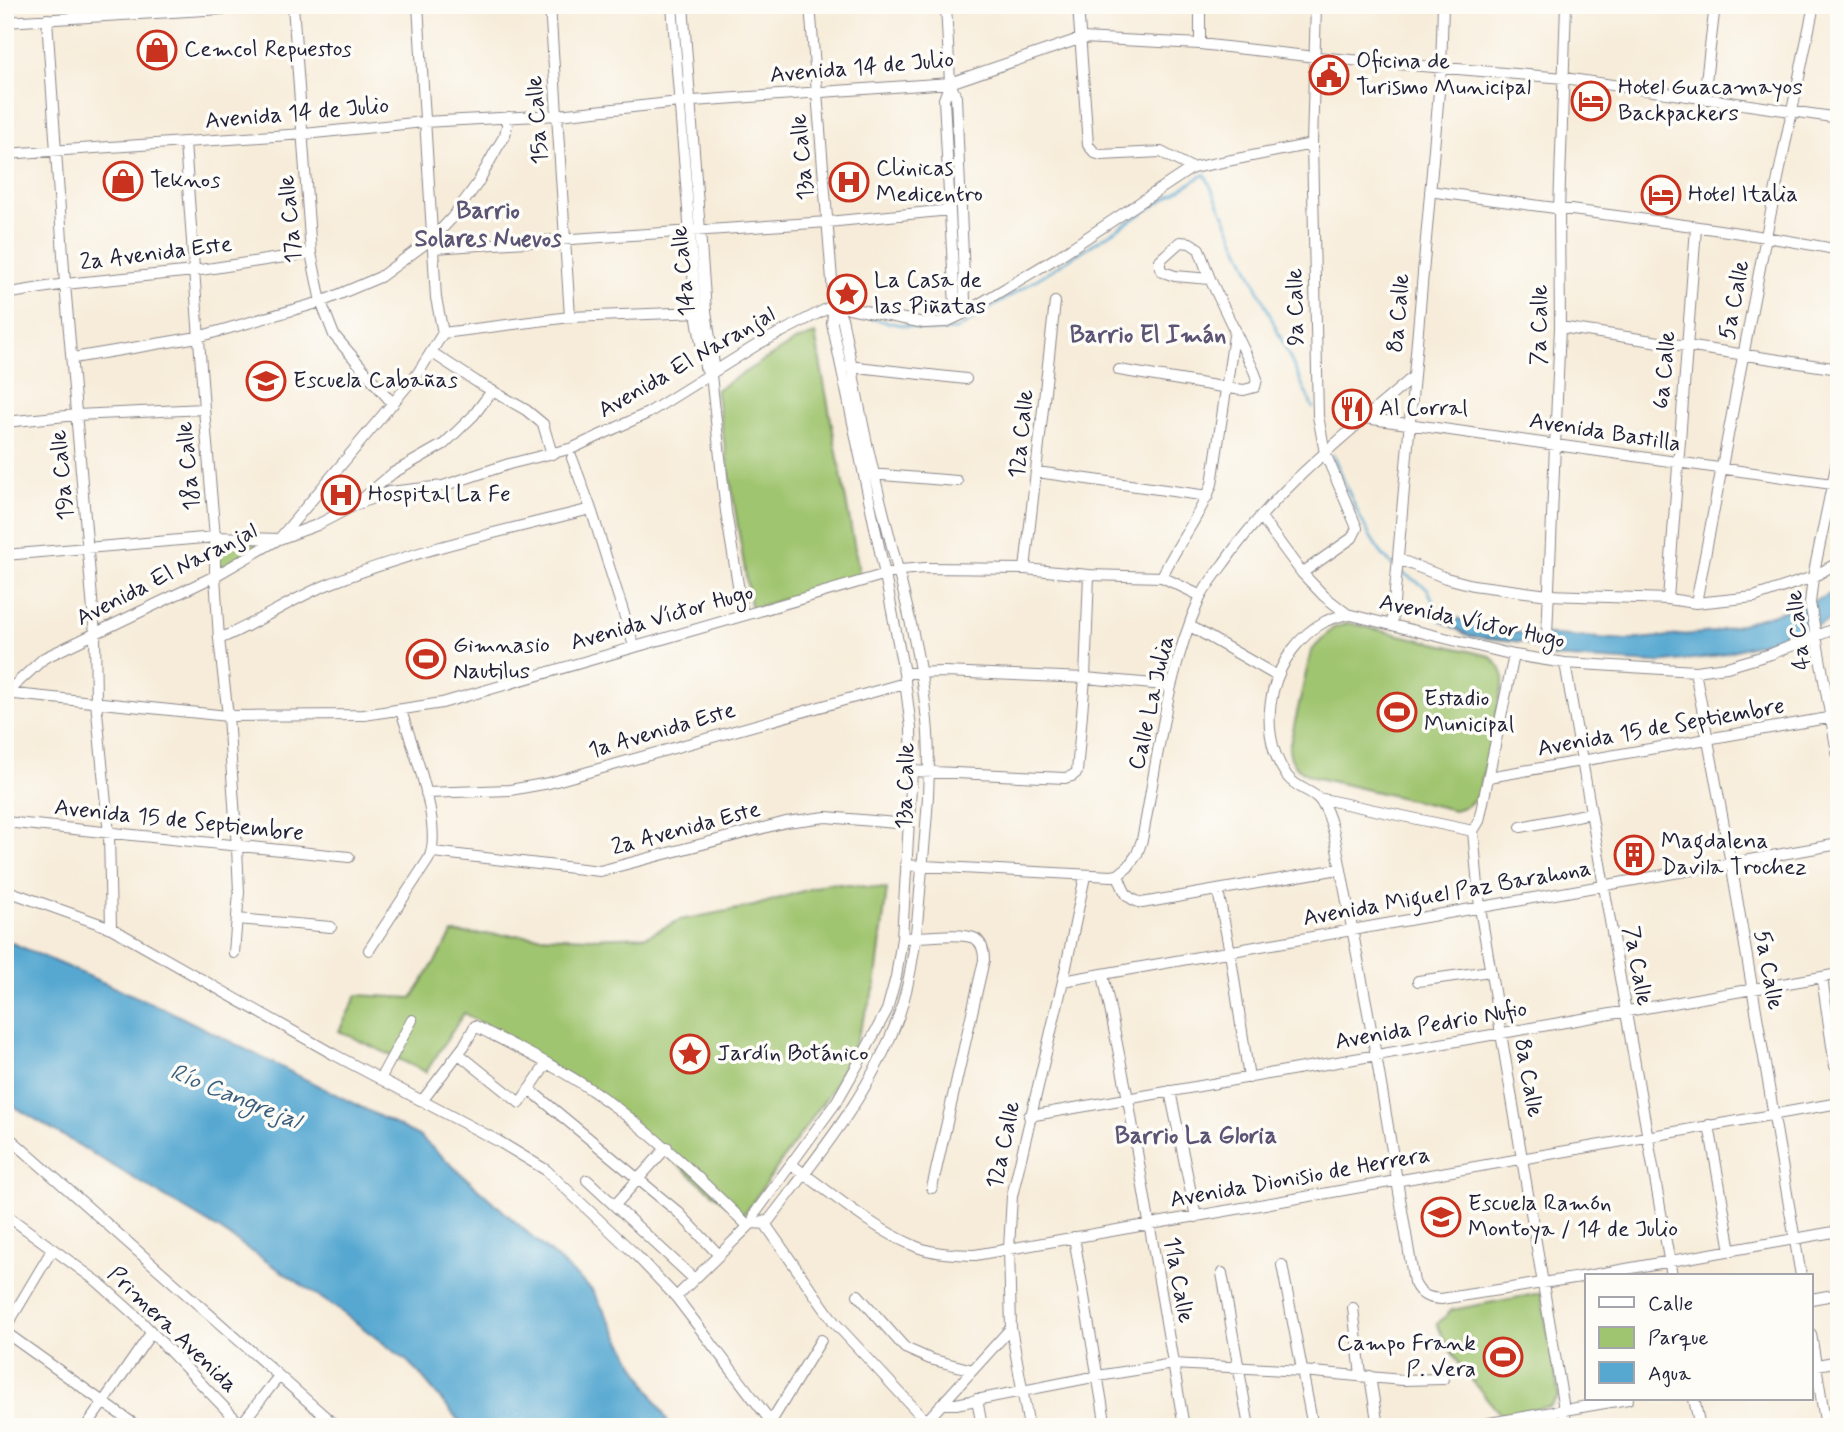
<svg xmlns="http://www.w3.org/2000/svg" width="1844" height="1432" viewBox="0 0 1844 1432" font-family="Mynerve,sans-serif">
	<rect width="100%" height="100%" fill="#fdfcf7"/>
	<filter id="ink" filterUnits="userSpaceOnUse"><feTurbulence type="fractalNoise" baseFrequency=".0143" numOctaves="2"/><feDisplacementMap in="SourceGraphic" scale="14" xChannelSelector="R" yChannelSelector="G"/><feConvolveMatrix kernelMatrix="1 2 1 2 8 2 1 2 1" color-interpolation-filters="sRGB"/></filter>
	<filter id="wash" filterUnits="userSpaceOnUse"><feTurbulence type="fractalNoise" baseFrequency=".00686" numOctaves="4" result="noise"/><feDisplacementMap in="SourceGraphic" scale="28" xChannelSelector="R" yChannelSelector="G"/><feGaussianBlur stdDeviation="1.57" result="paint"/><feColorMatrix in="noise" values="0 0 0 0 0 0 0 0 0 0 0 0 0 0 0 0 0 1.4 0 .05"/><feComposite in="paint" operator="in"/></filter>
	<g filter="url(#wash)">
		<rect width="100%" height="100%" fill="#f7ecd9"/>
		<path fill="#a0c570" stroke="#617456" stroke-width="2" d="M815 334 860 576 751 609 716 390 795 341Z
			M215 537 268 542 215 576Z
			M1348 623 1490 656 1500 667 1504 677 1480 791C1473 803 1467 807 1454 810L1313 777C1299 771 1290 764 1289 748L1311 651 1333 628Z
			M829 883 887 889 875 987 855 1043 831 1091 742 1217 603 1103 520 1047 464 1013 426 1072 339 1031 357 995 412 998 453 933 590 938 647 936 680 920 754 906Z
			M1541 1293 1559 1396 1550 1406 1501 1415C1477 1386 1451 1359 1437 1324L1452 1310Z"/>
		<path fill="#56a8d1" stroke="#3c6586" stroke-width="2" d="M1839 590V617L1797 633 1711 657 1656 663 1553 657 1523 642 1469 636 1441 621 1455 618 1511 632 1627 640 1715 632 1810 603Z
			M5 940 169 1011 419 1136 592 1290 671 1427H464L411 1364 339 1310 220 1230 5 1101Z"/>
		<g fill="none" stroke-linecap="round" stroke-linejoin="round">
			<path stroke="#56a8d1" stroke-width="2.5" d="M858 316 931 331 956 330 1205 174 1313 408
				M1333 455C1347 486 1368 547 1395 567
				M1400 571 1428 589 1441 621"/>
		</g>
	</g>
	<g filter="url(#ink)">
		<g fill="none" stroke-linecap="round" stroke-linejoin="round">
			<defs>
				<path id="minor" d="M293 5 311 253 321 302 334 335 393 404
					M418 5 436 298 443 333
					M550 5 570 317
					M672 5 696 312 705 367 711 375
					M683 5 706 311 714 365 711 375 726 512 743 615
					M946 5 950 83 956 97 965 300 961 315
					M1078 5 1088 145 1095 153 1101 155 1161 152 1192 168
					M1200 5V44
					M47 19 65 284 95 634 96 702 109 834 111 928
					M5 22 288 5
					M950 83 944 99 955 307 961 315
					M1704 98 1715 5
					M185 143 204 409 215 537V576L219 639 228 716 237 848 239 892 234 953
					M5 154 304 134 424 122 558 115 679 102 950 83 1082 38 1200 44 1316 57 1564 78 1839 118
					M1430 191C1566 211 1704 224 1839 250
					M434 248 828 222 950 210
					M5 294 65 284 194 271 311 253
					M1560 327 1839 369
					M443 333 570 317 700 312
					M431 352 477 382 526 410 543 424 552 454
					M73 358 198 337 321 302 380 277 433 238 451 219 477 184 496 150 505 135 509 117
					M848 366 966 379
					M1119 370 1228 388 1244 390 1255 387 1257 379 1254 371 1210 279 1199 249 1190 243 1180 242 1160 260V268L1163 272 1175 276 1210 279
					M1365 418 1839 485
					M5 422 77 415 204 409
					M1839 452 1813 577 1810 603 1839 763
					M572 458 591 509 634 646
					M1037 472 1208 496
					M870 474 957 481
					M362 499 393 473 444 444 473 416 492 391
					M1260 516 1302 573 1324 596 1347 614 1514 655 1565 663 1695 671 1727 667 1771 654 1839 627
					M280 538 418 373 443 333
					M5 555 215 537 279 539
					M1398 559 1446 578 1473 585 1548 595 1668 599 1696 603 1754 597 1813 577 1839 562
					M1025 569 1055 302
					M1302 573 1352 538 1357 528 1325 453 1318 416 1312 144 1316 5
					M1162 577C1176 545 1200 517 1212 484L1235 329
					M1668 599 1696 228
					M1696 603 1766 236 1814 5
					M1347 614C1340 616 1333 618 1326 621 1272 649 1252 727 1287 776 1296 788 1308 789 1318 798 1327 807 1330 821 1334 833L1376 1055 1414 1282C1420 1295 1427 1298 1441 1299L1587 1276
					M1392 625 1441 69 1443 5
					M1190 626 1277 676
					M219 639C256 624 288 601 324 586 410 551 502 531 591 509
					M1514 655 1479 821 1473 831 1480 908 1567 1427
					M1546 659 1560 327 1559 210 1566 5
					M1565 663 1672 1276
					M1695 671 1731 863 1801 1276
					M904 673 945 672 1085 678 1165 685
					M5 693 228 716 364 715 442 703 900 570 925 568 1025 569 1089 575 1162 577 1201 596
					M5 694 44 658 215 576 279 539 317 525 355 505 389 492 443 486 509 464 573 448 648 413 760 343 834 305 924 323 946 322 961 315 1056 258 1192 168 1312 144
					M912 771 1065 778 1072 776 1077 772 1085 678 1089 575
					M1489 777 1839 716
					M426 793 510 790 549 783 905 683
					M1318 798 1473 831
					M5 822 349 857
					M1521 827 1591 813
					M433 852 600 871 786 822 826 817 908 824
					M906 865 1111 876 1118 875 1128 867 1137 854 1142 840C1158 759 1166 674 1200 598 1206 586 1216 574 1224 563 1274 490 1347 434 1413 377
					M1118 875C1124 890 1124 898 1142 903L1339 869
					M5 890 111 928 333 1054 498 1141 546 1170 635 1254 676 1297 775 1427
					M1218 891 1230 952 1249 1078
					M237 919 331 927
					M902 938C920 938 962 931 976 939 983 944 984 952 984 960L932 1188
					M369 950 428 860C445 831 412 744 401 711
					M1103 974 1128 1099 1184 1427
					M1822 978 1835 1066
					M1063 981 1839 844
					M1418 981 1490 971
					M459 1054 520 1103 547 1063
					M380 1079 412 1020
					M529 1089 678 1212 719 1255
					M1170 1091 1196 1217
					M422 1101 464 1046 475 1026C516 1047 558 1067 596 1093 652 1132 700 1179 748 1226
					M1029 1116 1839 974
					M1709 1125 1731 1251
					M5 1134 337 1427
					M791 1164C831 1193 871 1228 917 1247 935 1254 955 1254 975 1255L1839 1103
					M587 1180 694 1279
					M615 1205 667 1147
					M5 1214 98 1282 137 1317 243 1427
					M763 1221 834 1322 926 1421
					M752 1223 766 1224C815 1160 872 1092 899 1015 914 971 917 926 921 880 926 828 932 773 927 721 919 637 893 556 874 474 861 422 853 370 842 318L834 306
					M1074 1237 1106 1427
					M1282 1265 1313 1427
					M1222 1273 1249 1427
					M1587 1276 1839 1231
					M858 1295 905 1348 930 1359 973 1370
					M676 1297 752 1223 756 1212 837 1101 862 1057 887 1010 896 977 902 938 912 771 911 728 904 673 885 575 832 323 834 305 810 5
					M1811 1299 1839 1294
					M1353 1308 1361 1375
					M5 1329 52 1250
					M5 1332 138 1427
					M1811 1334 1826 1427
					M1812 1366 1839 1361
					M1370 1376 1378 1427
					M977 1399 982 1427
					M1694 1399 1700 1427
					M941 1404H956L1098 1376 1173 1364 1302 1371 1402 1380 1443 1379
					M772 1420 821 1340
					M86 1427 151 1333
					M239 1427 279 1376
					M921 1427 1011 1328
					M1029 1427 1011 1328 1009 1248 1012 1196 1063 981 1085 876
					M1466 1427 1628 1399"/>
			</defs>
			<use href="#minor" stroke="#8c878a" stroke-width="12"/>
			<use href="#minor" stroke="#fff" stroke-width="10"/>
		</g>
	</g>
	<defs>
		<symbol id="shop-ring" viewBox="-11 -11 22 22"><circle r="9.5" fill="#fdfcf7" stroke="#c8321e" stroke-width="1.5"/><path d="M-5-2.5h2.3a2.7 3.5 0 0 1 5.4 0H5L5.5 6h-11ZM-1.5-2.5h3a1.5 2.3 0 0 0-3 0Z" fill="#c8321e"/></symbol>
		<symbol id="civic-ring" viewBox="-11 -11 22 22"><circle r="9.5" fill="#fdfcf7" stroke="#c8321e" stroke-width="1.5"/><path d="M-.6-6.5H3V-4.5H.6V-3L4-1V1h2V6H-6V1h2V-1L-.6-3ZM-1.2 2.5V6h2.4V2.5Z" fill="#c8321e"/></symbol>
		<symbol id="hotel-ring" viewBox="-11 -11 22 22"><circle r="9.5" fill="#fdfcf7" stroke="#c8321e" stroke-width="1.5"/><path d="M-6-4.5h1.5V1H6V5H4.5V3h-9V5H-6ZM-4 0a1.8 1.8 0 1 1 3.6 0ZM.5 0V-2.5h3Q6-2.5 6 0Z" fill="#c8321e"/></symbol>
		<symbol id="hospital-ring" viewBox="-11 -11 22 22"><circle r="9.5" fill="#fdfcf7" stroke="#c8321e" stroke-width="1.5"/><path d="M-5-5h3v3.5h4V-5h3V5h-3V1.5h-4V5h-3Z" fill="#c8321e"/></symbol>
		<symbol id="sight-ring" viewBox="-11 -11 22 22"><circle r="9.5" fill="#fdfcf7" stroke="#c8321e" stroke-width="1.5"/><path d="M0-6L1.8-2.2L6-1.7L2.9 1.2L3.7 5.4L0 3.3L-3.7 5.4L-2.9 1.2L-6-1.7L-1.8-2.2Z" fill="#c8321e"/></symbol>
		<symbol id="school-ring" viewBox="-11 -11 22 22"><circle r="9.5" fill="#fdfcf7" stroke="#c8321e" stroke-width="1.5"/><path d="M0-5L7-2L0 1L-7-2ZM-4 1L0 2.5L4 1V4Q0 6-4 4Z" fill="#c8321e"/></symbol>
		<symbol id="restaurant-ring" viewBox="-11 -11 22 22"><circle r="9.5" fill="#fdfcf7" stroke="#c8321e" stroke-width="1.5"/><path d="M-5-6h1v4h1v-4h1v4h1v-4h1v5L-1.5 .5V6h-2V.5L-5-1ZM5-6V6H3V1.5H1.5Q1.5-4 5-6Z" fill="#c8321e"/></symbol>
		<symbol id="stadium-ring" viewBox="-11 -11 22 22"><circle r="9.5" fill="#fdfcf7" stroke="#c8321e" stroke-width="1.5"/><path d="M0-5a6.5 5 0 1 0 0 10a6.5 5 0 1 0 0-10ZM-3.5-1.8h7v3.6h-7Z" fill="#c8321e"/></symbol>
		<symbol id="building-ring" viewBox="-11 -11 22 22"><circle r="9.5" fill="#fdfcf7" stroke="#c8321e" stroke-width="1.5"/><path d="M-4-6H4V6H1V3H-1V6H-4ZM-2.5-4.3h1.7v1.8h-1.7ZM.8-4.3h1.7v1.8H.8ZM-2.5-1h1.7V.8h-1.7ZM.8-1h1.7V.8H.8Z" fill="#c8321e"/></symbol>
	</defs>
	<g fill-rule="evenodd">
		<use href="#shop-ring" x="135" y="28" width="44" height="44"/>
		<use href="#civic-ring" x="1307" y="53" width="44" height="44"/>
		<use href="#hotel-ring" x="1569" y="79" width="44" height="44"/>
		<use href="#shop-ring" x="101" y="159" width="44" height="44"/>
		<use href="#hospital-ring" x="827" y="160" width="44" height="44"/>
		<use href="#hotel-ring" x="1639" y="173" width="44" height="44"/>
		<use href="#sight-ring" x="825" y="272" width="44" height="44"/>
		<use href="#school-ring" x="244" y="359" width="44" height="44"/>
		<use href="#restaurant-ring" x="1330" y="387" width="44" height="44"/>
		<use href="#hospital-ring" x="319" y="473" width="44" height="44"/>
		<use href="#stadium-ring" x="404" y="637" width="44" height="44"/>
		<use href="#stadium-ring" x="1375" y="690" width="44" height="44"/>
		<use href="#building-ring" x="1612" y="833" width="44" height="44"/>
		<use href="#sight-ring" x="668" y="1032" width="44" height="44"/>
		<use href="#school-ring" x="1419" y="1195" width="44" height="44"/>
		<use href="#stadium-ring" x="1481" y="1335" width="44" height="44"/>
	</g>
	<g text-anchor="middle" dominant-baseline="central" stroke-width="7" stroke-linejoin="round" paint-order="stroke">
		<g font-size="23" fill="#22223b" stroke="#fdfcf7" text-anchor="start">
			<text x="184" y="50">Cemcol Repuestos</text>
			<text x="1356" y="62">Oficina de<tspan x="1356" dy="26">Turismo Municipal</tspan></text>
			<text x="1618" y="88">Hotel Guacamayos<tspan x="1618" dy="26">Backpackers</tspan></text>
			<text x="876" y="169">Clinicas<tspan x="876" dy="26">Medicentro</tspan></text>
			<text x="150" y="181">Teknos</text>
			<text x="1688" y="195">Hotel Italia</text>
			<text x="874" y="281">La Casa de<tspan x="874" dy="26">las Piñatas</tspan></text>
			<text x="293" y="381">Escuela Cabañas</text>
			<text x="1379" y="409">Al Corral</text>
			<text x="368" y="495">Hospital La Fe</text>
			<text x="453" y="646">Gimnasio<tspan x="453" dy="26">Nautilus</tspan></text>
			<text x="1424" y="699">Estadio<tspan x="1424" dy="26">Municipal</tspan></text>
			<text x="1661" y="842">Magdalena<tspan x="1661" dy="26">Davila Trochez</tspan></text>
			<text x="717" y="1054">Jardín Botánico</text>
			<text x="1468" y="1204">Escuela Ramón<tspan x="1468" dy="26">Montoya / 14 de Julio</tspan></text>
			<text x="1476" y="1344" text-anchor="end">Campo Frank<tspan x="1476" dy="26">P. Vera</tspan></text>
		</g>
		<g font-size="23" fill="#22223b" stroke="#fdfcf7">
			<text transform="translate(862 68) rotate(-5)">Avenida 14 de Julio</text>
			<text transform="translate(297 114) rotate(-5)">Avenida 14 de Julio</text>
			<text transform="translate(538 120) rotate(-94)">15a Calle</text>
			<text transform="translate(803 157) rotate(-95)">13a Calle</text>
			<text transform="translate(291 219) rotate(-95)">17a Calle</text>
			<text transform="translate(156 254) rotate(-7)">2a Avenida Este</text>
			<text transform="translate(684 271) rotate(-95)">14a Calle</text>
			<text transform="translate(1735 300) rotate(-79)">5a Calle</text>
			<text transform="translate(1296 307) rotate(-91)">9a Calle</text>
			<text transform="translate(1399 313) rotate(-85)">8a Calle</text>
			<text transform="translate(1540 325) rotate(-89)">7a Calle</text>
			<text transform="translate(687 363) rotate(-30)">Avenida El Naranjal</text>
			<text transform="translate(1665 370) rotate(-85)">6a Calle</text>
			<text transform="translate(1605 433) rotate(9)">Avenida Bastilla</text>
			<text transform="translate(1022 434) rotate(-84)">12a Calle</text>
			<text transform="translate(189 466) rotate(-95)">18a Calle</text>
			<text transform="translate(63 475) rotate(-95)">19a Calle</text>
			<text transform="translate(167 575) rotate(-27)">Avenida El Naranjal</text>
			<text transform="translate(662 618) rotate(-16)">Avenida Víctor Hugo</text>
			<text transform="translate(1472 622) rotate(12)">Avenida Víctor Hugo</text>
			<text transform="translate(1799 630) rotate(-96)">4a Calle</text>
			<text transform="translate(1152 703) rotate(-77)">Calle La Julia</text>
			<text transform="translate(1661 728) rotate(-10)">Avenida 15 de Septiembre</text>
			<text transform="translate(662 731) rotate(-16)">1a Avenida Este</text>
			<text transform="translate(906 786) rotate(-88)">13a Calle</text>
			<text transform="translate(179 821) rotate(6)">Avenida 15 de Septiembre</text>
			<text transform="translate(686 829) rotate(-15)">2a Avenida Este</text>
			<text transform="translate(1447 894) rotate(-10)">Avenida Miguel Paz Barahona</text>
			<text transform="translate(1637 966) rotate(80)">7a Calle</text>
			<text transform="translate(1768 970) rotate(80)">5a Calle</text>
			<text transform="translate(1431 1026) rotate(-10)">Avenida Pedrio Nufio</text>
			<text transform="translate(1528 1078) rotate(80)">8a Calle</text>
			<text transform="translate(1004 1145) rotate(-78)">12a Calle</text>
			<text transform="translate(1300 1178) rotate(-10)">Avenida Dionisio de Herrera</text>
			<text transform="translate(1178 1280) rotate(80)">11a Calle</text>
			<text transform="translate(172 1330) rotate(44)">Primera Avenida</text>
		</g>
		<g font-size="24" font-weight="bold" fill="#5b5475" stroke="#fdfcf7">
			<text x="488" y="211">Barrio<tspan x="488" dy="28">Solares Nuevos</tspan></text>
			<text x="1148" y="335">Barrio El Imán</text>
			<text x="1196" y="1136">Barrio La Gloria</text>
		</g>
		<g font-size="24" font-style="italic" fill="#395e7e" stroke="#fdfcf7">
			<text transform="translate(235 1097) rotate(22)">Río Cangrejal</text>
		</g>
	</g>
	<rect width="1844" height="1432" fill="none" stroke="#fdfcf7" stroke-width="28"/>
	<rect x="1585" y="1274" width="228" height="126" fill="#fdfcf7" stroke="#a5a5ac" stroke-width="2"/>
	<rect x="1599" y="1297" width="35" height="10" fill="#ffffff" stroke="#a5a5ac" stroke-width="2"/>
	<text x="1648" y="1310" font-size="21" fill="#22223b">Calle</text>
	<rect x="1599" y="1327" width="35" height="21" fill="#a0c570" stroke="#a5a5ac" stroke-width="2"/>
	<text x="1648" y="1344" font-size="21" fill="#22223b">Parque</text>
	<rect x="1599" y="1362" width="35" height="21" fill="#56a8d1" stroke="#a5a5ac" stroke-width="2"/>
	<text x="1648" y="1380" font-size="21" fill="#22223b">Agua</text>
</svg>
